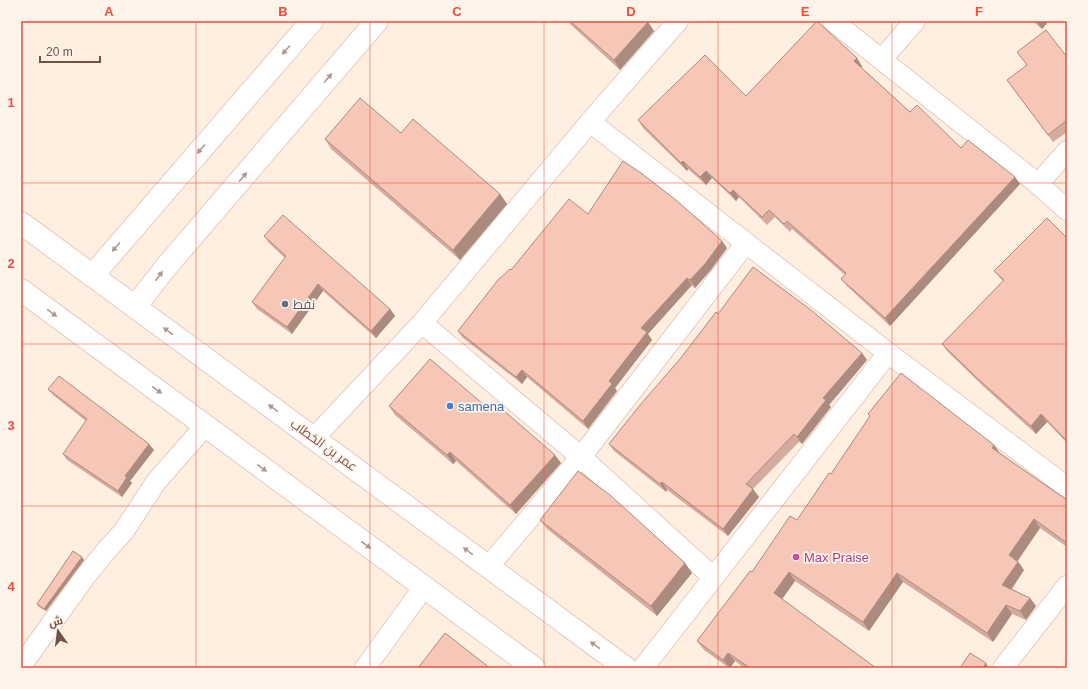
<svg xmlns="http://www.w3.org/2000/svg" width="1088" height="689" viewBox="0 0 1088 689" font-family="Arial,Cairo,sans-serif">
	<rect width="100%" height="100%" fill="#feefe1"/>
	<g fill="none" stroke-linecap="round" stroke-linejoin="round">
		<defs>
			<path id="minor" d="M833 21 1038 184
				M882 59 915 21
				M590 122 888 353 1067 487
				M1067 151 1038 184 1067 210
				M422 323 581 457 713 577
				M314 438 422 323 590 122 678 21
				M489 566 581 457 746 243
				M21 666 85 577 105 552 124 531 156 482 205 426
				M365 668 424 587
				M643 668 888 353
				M1003 668 1067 586"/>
			<path id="tertiary" d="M21 223 626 668
				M92 276 312 21
				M21 290 534 668
				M135 307 166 267 377 21"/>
		</defs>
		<use href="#minor" stroke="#e5ccbf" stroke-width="22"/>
		<use href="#tertiary" stroke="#e5ccbf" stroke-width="24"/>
		<use href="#minor" stroke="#fff" stroke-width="20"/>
		<use href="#tertiary" stroke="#fff" stroke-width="22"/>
	</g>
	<path fill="#d4ab9d" d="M567 21H647L654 31 620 70 569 23Z
		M1032 21H1049L1042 29Z
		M1017 52 1067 57V132L1053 142 1007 80 1027 65Z
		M862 66 861 67 910 112 961 148 1015 177 1020 184 890 326 847 286 841 279 845 275 792 229 790 232 775 217 767 225 739 197 736 201 712 178 706 185 688 169 687 171 643 128 638 120 746 96Z
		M401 133 500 194 507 204 460 260 331 149 325 139Z
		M588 214 727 248 710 271 695 288 692 285 648 334 652 340 615 388 617 391 588 429 527 377 522 384 463 338 458 331Z
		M264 236 390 309 395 316 376 338 323 291 292 334 257 309 252 302 285 258 269 243Z
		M1067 238V443L1047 422 1036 434 983 386 947 351 942 344 1003 281 1000 278 994 271Z
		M718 314 862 353 867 360 829 405 831 407 802 444 799 442 753 489 759 497 728 536 667 490 666 492 614 451 609 444Z
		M48 389 154 450 130 481 132 483 122 497 67 460 63 454 86 421 53 395Z
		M389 406 489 409 561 463 516 514 456 461 453 464 395 415Z
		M868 414 1000 453 1067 500V547L1040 528 1018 561 1024 570 1012 589 1030 598 1036 606 1026 620 1012 614 993 642 903 582 869 631 795 581 782 599 876 668H744L735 661 730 668H729L704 650 697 641 752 572 797 520 831 474 870 416Z
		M540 520 685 563 692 573 657 616 547 529Z
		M82 557 84 560 46 611 39 607 37 604Z"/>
	<path fill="#ac8b7f" d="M1037 21H1049L1042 29 1037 22Z
		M648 22 654 31 620 70 614 60Z
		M857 58 862 66 860 69 854 61Z
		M683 161 688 169 687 171 681 163Z
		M706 171 712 178 706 185 700 177Z
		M1015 177 1020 184 890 326 885 318Z
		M733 190 739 197 736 201 730 193Z
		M500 194 507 204 460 260 453 250Z
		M722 241 727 248 710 271 695 288 690 280Z
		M687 278 692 285 648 334 652 340 615 388 617 391 588 429 583 421 609 381 641 328Z
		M318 284 323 291 292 334 287 327Z
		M390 309 395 316 376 338 371 331Z
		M862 353 867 360 829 405 831 407 802 444 797 437 823 398Z
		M522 370 527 377 522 384 516 377Z
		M1041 414 1047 422 1036 434 1031 426Z
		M149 444 154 450 130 481 132 483 122 497 118 491 125 476Z
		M994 445 1000 453 992 448Z
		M450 452 456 461 453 464 447 455Z
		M555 455 561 463 516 514 510 505Z
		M662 482 667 490 666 492 660 484Z
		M753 489 759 497 728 536 723 529Z
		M1034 519 1040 528 1015 564 1009 555Z
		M82 557 84 560 46 611 44 609Z
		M1018 562 1024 570 1008 594 1002 585Z
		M685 563 692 573 657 616 651 606Z
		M789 572 795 581 780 602 774 593Z
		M897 573 903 582 869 631 863 622Z
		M1030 598 1036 606 1026 620 1020 611Z
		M1006 605 1012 614 993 642 987 633Z
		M728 653 735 661 730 668 723 660Z
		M986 663 989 668H983Z"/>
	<path fill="#f6c7b6" stroke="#ac8b7f" d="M570 21H647L648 22 614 60Z
		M817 21 857 58 854 61 910 112 917 105 961 148 968 140 1015 177 885 318 841 279 846 273 787 221 784 224 769 210 762 217 733 190 730 193 706 171 700 177 683 161 681 163 638 120 705 55 746 96Z
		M1046 30 1067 57V120L1048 135 1007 80 1027 65 1017 52Z
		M360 98 401 133 413 119 500 194 453 250 325 139Z
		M623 161 641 173 676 200 722 241 705 264 690 280 687 278 641 328 647 332 609 381 612 384 583 421 522 370 516 377 458 331 498 280 510 269 511 270 569 199 588 214Z
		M283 215 390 309 371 331 318 284 287 327 252 302 286 256 264 236Z
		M1047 218 1067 238V441L1041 414 1031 426 978 379 942 344 1004 280 994 271Z
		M753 267 811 310 862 353 823 398 826 400 797 437 794 434 746 484 753 489 723 529 662 482 660 484 609 444 640 405 680 359 716 312 718 314Z
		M430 359 489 409 495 403 555 455 510 505 450 452 447 455 389 406Z
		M901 373 994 445 992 448 1067 500V543L1034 519 1009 555 1018 562 1002 585 1030 598 1020 611 1006 605 987 633 897 573 863 622 789 572 774 593 876 668H750L728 653 723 660 697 641 750 571 752 572 790 516 797 520 829 473 831 474 870 416 868 414Z
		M59 376 149 444 125 476 127 477 118 491 63 454 87 419 48 389Z
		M578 471 610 495 685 563 651 606 540 520Z
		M73 551 82 557 44 609 37 604Z
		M445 633 490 668H418Z
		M970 653 986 663 983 668H960Z"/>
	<defs><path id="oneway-solid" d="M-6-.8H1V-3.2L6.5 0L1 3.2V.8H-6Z"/></defs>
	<g fill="#ae9790">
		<use href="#oneway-solid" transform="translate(286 50) rotate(131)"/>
		<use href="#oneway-solid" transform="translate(328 78) rotate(-49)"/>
		<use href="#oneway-solid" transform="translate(201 149) rotate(131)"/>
		<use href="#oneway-solid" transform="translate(243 177) rotate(-49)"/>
		<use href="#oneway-solid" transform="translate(116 247) rotate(131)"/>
		<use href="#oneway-solid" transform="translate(159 276) rotate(-53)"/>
		<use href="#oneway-solid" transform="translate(52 313) rotate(36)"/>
		<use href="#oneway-solid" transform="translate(168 331) rotate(-144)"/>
		<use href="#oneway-solid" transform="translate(157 390) rotate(36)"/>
		<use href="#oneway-solid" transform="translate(273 408) rotate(-144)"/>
		<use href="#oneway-solid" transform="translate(262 468) rotate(36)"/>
		<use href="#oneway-solid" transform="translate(366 545) rotate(36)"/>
		<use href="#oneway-solid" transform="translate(468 551) rotate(-144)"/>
		<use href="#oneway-solid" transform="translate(595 645) rotate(-144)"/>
	</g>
	<path fill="none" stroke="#f44b3b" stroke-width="1" stroke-opacity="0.55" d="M196 21V668M370 21V668M544 21V668M718 21V668M892 21V668M21 183H1067M21 344H1067M21 506H1067"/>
	<circle fill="#5c6f8a" stroke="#fff4ea" stroke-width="1.5" cx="285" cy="304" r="4"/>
	<circle fill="#3f7fe0" stroke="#fff4ea" stroke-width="1.5" cx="450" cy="406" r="4"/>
	<circle fill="#d1479c" stroke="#fff4ea" stroke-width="1.5" cx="796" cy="557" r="4"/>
	<g text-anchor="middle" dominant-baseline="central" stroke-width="3.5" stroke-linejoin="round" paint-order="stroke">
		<g font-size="13" fill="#4e5e75" stroke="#fff4ea" text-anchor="start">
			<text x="293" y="304">نفط</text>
		</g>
		<g font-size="13" fill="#366cbe" stroke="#fff4ea" text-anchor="start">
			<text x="458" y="406">samena</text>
		</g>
		<g font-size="13" fill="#785146" stroke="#fff4ea">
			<text transform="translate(324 445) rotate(36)">عمر بن الخطاب</text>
		</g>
		<g font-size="13" fill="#b23c85" stroke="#fff4ea" text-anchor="start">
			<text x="804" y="557">Max Praise</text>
		</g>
	</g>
	<rect width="1088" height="689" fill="none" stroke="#fff4ea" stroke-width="44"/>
	<g transform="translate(58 631) rotate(346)" stroke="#fff4ea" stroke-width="3" paint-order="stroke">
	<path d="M0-3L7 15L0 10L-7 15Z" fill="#785146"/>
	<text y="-6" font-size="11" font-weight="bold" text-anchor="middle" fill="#785146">ش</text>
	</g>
	<path d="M40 56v6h60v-6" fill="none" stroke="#785146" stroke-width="2"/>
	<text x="46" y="56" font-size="12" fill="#785146" stroke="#fff4ea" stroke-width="3" paint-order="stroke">20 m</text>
	<rect x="22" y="22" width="1044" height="645" fill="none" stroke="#f44b3b" stroke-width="1.5"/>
	<g font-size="13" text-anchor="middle" font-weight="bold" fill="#f44b3b">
		<text x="109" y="16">A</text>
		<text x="283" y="16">B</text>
		<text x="457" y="16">C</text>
		<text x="631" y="16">D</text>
		<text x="805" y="16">E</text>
		<text x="979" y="16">F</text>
		<text x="11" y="107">1</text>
		<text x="11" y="268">2</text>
		<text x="11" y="430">3</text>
		<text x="11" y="591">4</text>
	</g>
</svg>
